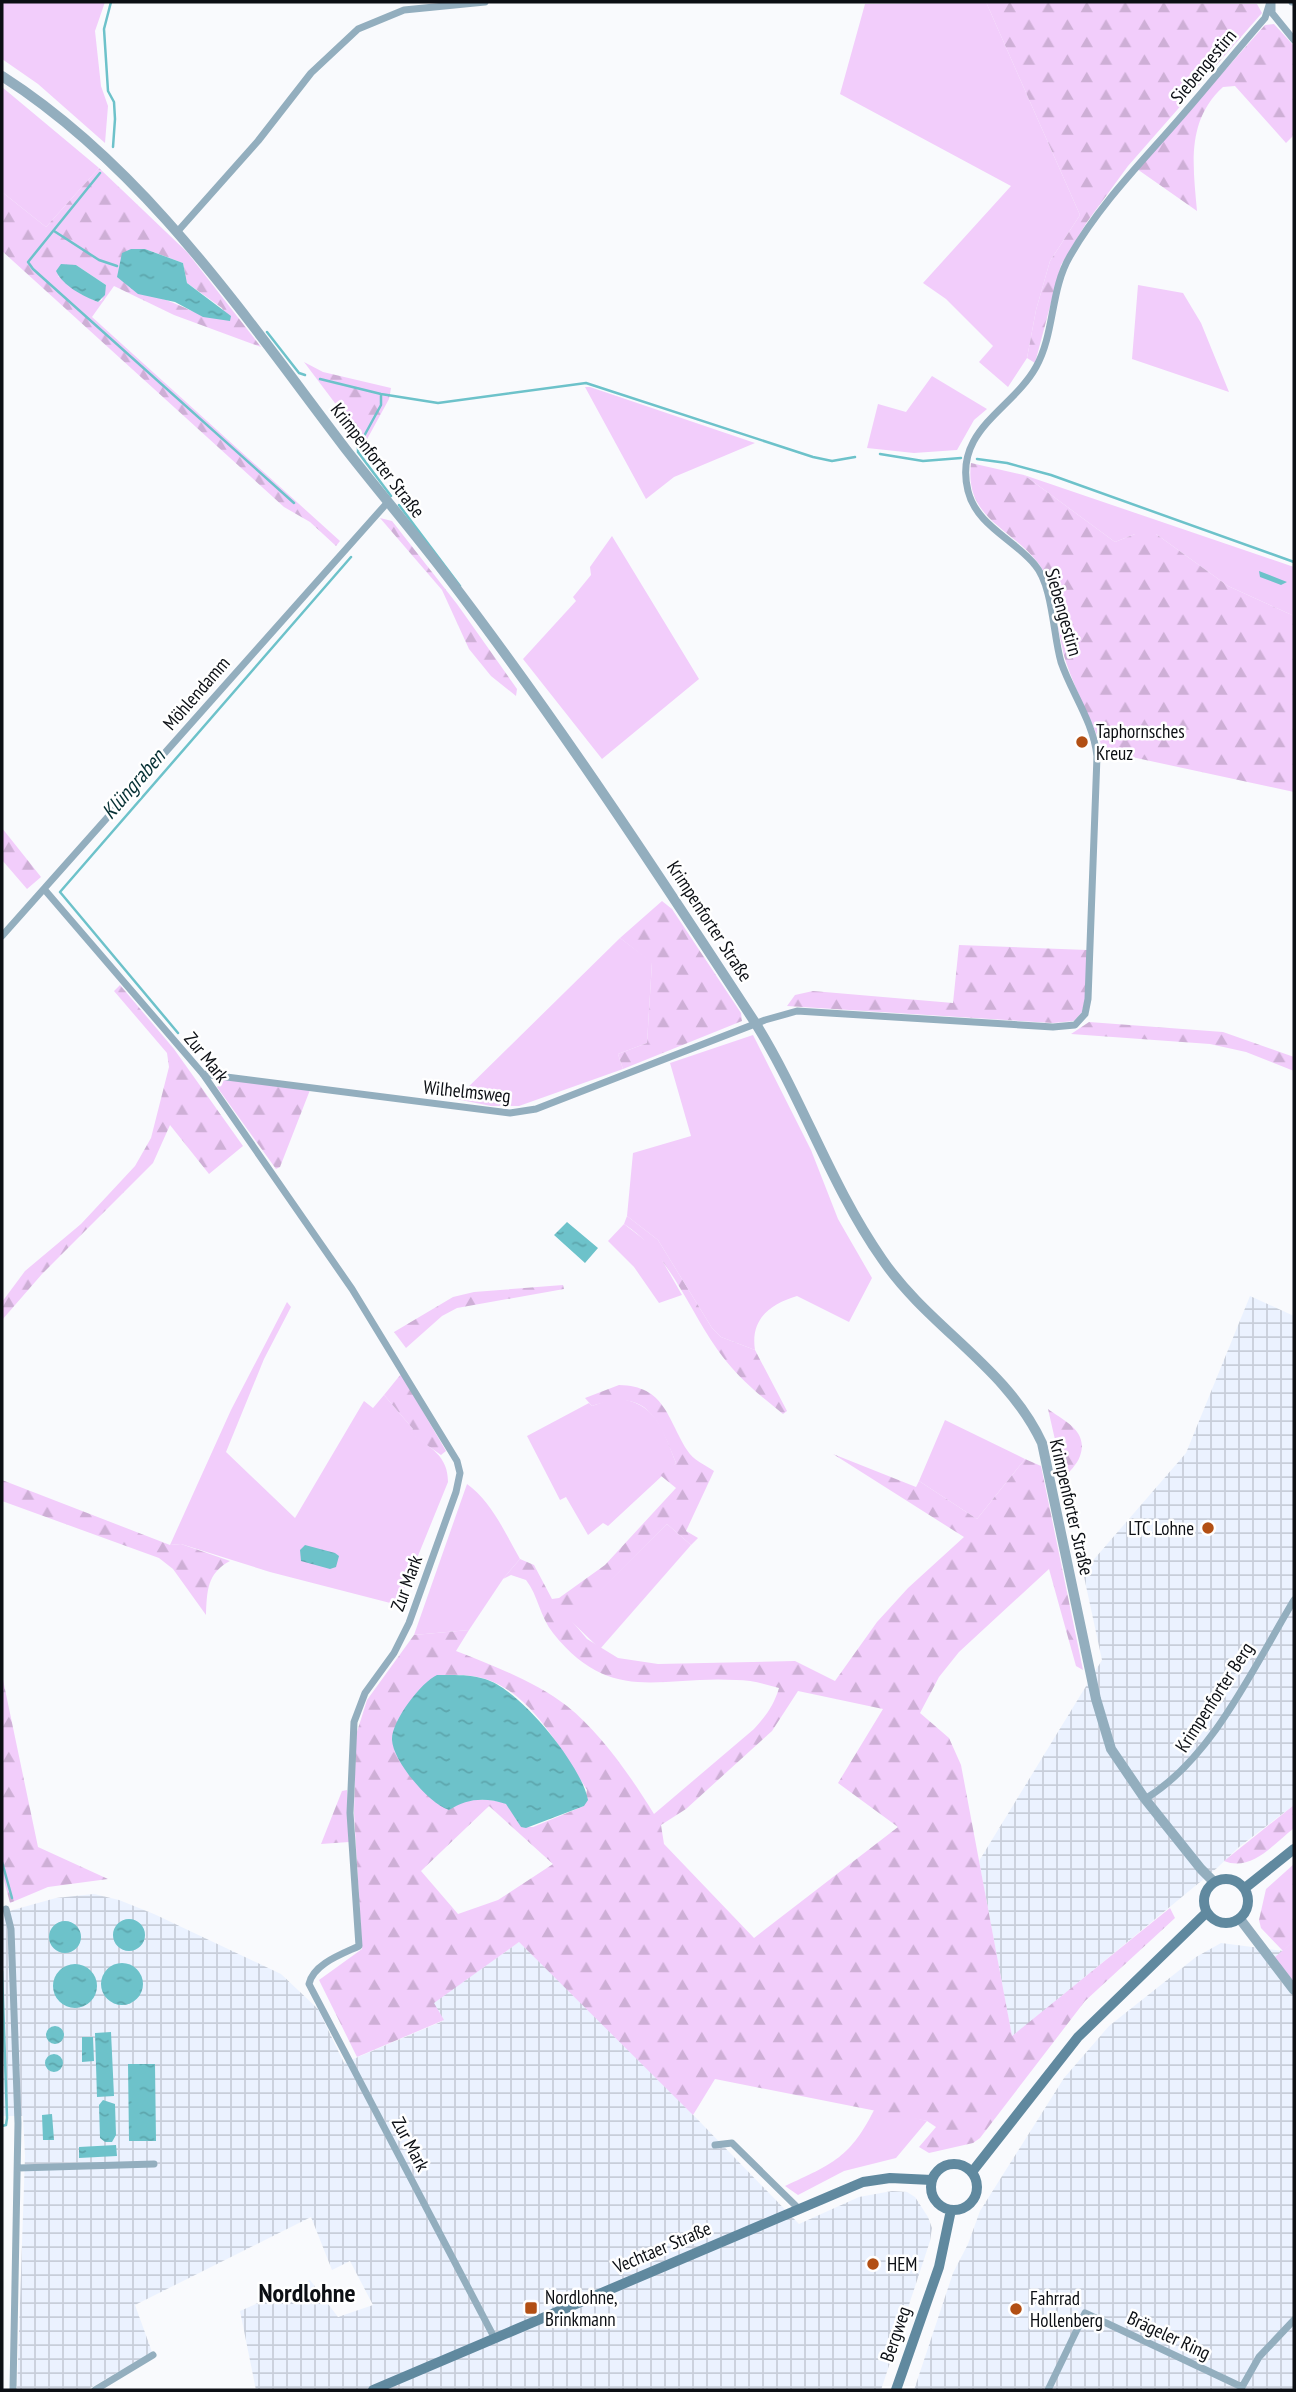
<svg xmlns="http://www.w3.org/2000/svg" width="1296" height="2392" viewBox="0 0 1296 2392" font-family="'PT Sans Narrow',sans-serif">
	<defs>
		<pattern id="industrial-grid" width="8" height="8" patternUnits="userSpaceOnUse" patternTransform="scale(1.75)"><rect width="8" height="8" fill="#ebf2ff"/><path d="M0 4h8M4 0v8" fill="none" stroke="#c8ceda"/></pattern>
		<pattern id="forest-firs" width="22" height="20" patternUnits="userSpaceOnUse" patternTransform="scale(1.75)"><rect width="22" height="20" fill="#f2cdfb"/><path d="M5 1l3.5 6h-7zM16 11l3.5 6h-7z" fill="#ceafd6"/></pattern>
		<pattern id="water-ripples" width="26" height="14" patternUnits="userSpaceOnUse" patternTransform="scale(1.75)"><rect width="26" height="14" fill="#6dc2ca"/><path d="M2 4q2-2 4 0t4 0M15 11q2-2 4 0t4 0" fill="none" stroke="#5da6ad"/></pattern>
	</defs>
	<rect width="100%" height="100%" fill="#f9fafd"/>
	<path fill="url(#industrial-grid)" d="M1250 1296 1294 1316V1805L1239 1847 1217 1868 1012 2037 979 1861 1102 1660 1083 1572 1186 1453Z
		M94 1894 119 1900 154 1914 281 1974 318 2009 344 2063 443 2021 433 2003 519 1942 641 2061 799 2224 859 2197 892 2191 907 2192 915 2197 928 2217 932 2228 930 2241 881 2390H256L240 2311 310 2280 338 2317 373 2305 350 2261 332 2270 311 2217 135 2305 152 2352 87 2390H17L25 2156 23 2116H2V1913L56 1898Z
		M1294 1941V2390H914L953 2273 968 2244 980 2211 1064 2078 1109 2026 1196 1957 1221 1943 1283 1951Z"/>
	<path fill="#f2cdfb" d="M2 2H105L95 31 101 86 108 106 105 143 38 84 2 59Z
		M986 2 1080 215 1050 261 1036 310 1027 358 1008 387 979 362 993 346 946 299 923 283 1011 186 840 94 865 4Z
		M2 87 99 168 46 227 2 192Z
		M1138 285 1183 293 1201 323 1229 392 1132 359Z
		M932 376 987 409 974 420 957 450 914 453 867 448 878 404 906 412Z
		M585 387H590L755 443 674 477 646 499Z
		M1024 475 1294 567V616L1228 586 1156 534H1135L1115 542Z
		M612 536 699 679 602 759 523 659 576 601 573 597 591 575 590 567Z
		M620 938 652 962 647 1043 618 1054 623 1069 519 1106H491L456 1099Z
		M753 1035 811 1150 838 1219 872 1278 849 1322 797 1296C771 1304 750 1318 755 1350L721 1337 712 1328 658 1240 627 1216 633 1153 691 1136 670 1063Z
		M624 1224 655 1248 682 1295 659 1303 634 1267 608 1241Z
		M287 1302 291 1307 264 1359 226 1452 295 1518 364 1401 373 1408 384 1395 413 1429 411 1433C431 1448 448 1456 448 1482L398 1605 270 1572 181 1544 170 1545 231 1410Z
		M615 1398C657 1403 662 1428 676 1463L608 1526 603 1523 588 1535 566 1497 560 1500 527 1436 589 1403 592 1406Z
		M945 1420 1025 1459 977 1519 919 1481Z
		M467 1484C492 1502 505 1533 520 1559L503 1579 469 1630 414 1635Z
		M667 1524 691 1545 600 1649 570 1620Z
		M1294 1941V1982L1275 1957Z
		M875 2108 927 2121 896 2158 844 2171 798 2195 785 2186C833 2164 851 2157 875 2108Z"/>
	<path fill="url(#forest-firs)" fill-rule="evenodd" d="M986 2 1257 4 1262 13 1128 166 1087 222 1061 265 1035 363 1027 358 1036 310 1050 261 1080 215Z
		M1274 24 1294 46V135L1286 143 1235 86 1223 87C1186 121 1193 165 1197 211L1137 169 1265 25Z
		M99 168 187 252 261 347 174 315 114 286 92 317 340 541 336 546 310 522 284 507 2 251V192L46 227ZM145 249 183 263 187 283 222 308 227 319C200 319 182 304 157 297ZM76 265 106 285 102 300 98 302 81 294 58 276Z
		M304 362 323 372 391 388 389 399 365 443Z
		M971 463 1024 475 1115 542 1135 534H1156L1228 586 1294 616V792L1104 751C1092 722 1076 692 1066 662 1057 634 1056 587 1039 564 1011 527 964 519 971 463Z
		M380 518 392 521 457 604 517 689 516 696 491 676 469 649 442 590Z
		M2 828 41 877 27 889 2 860Z
		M662 901 672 909 741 1013 742 1021 623 1069 618 1054 647 1043 652 963 620 938Z
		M959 945 1087 950 1085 999 1082 1012 1074 1021 1053 1023 787 1006 795 995 813 991 953 1003Z
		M120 985 174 1049 243 1146 209 1174 170 1125 153 1163 42 1274 2 1320V1302L25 1271 81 1224 135 1166 151 1138 169 1067 167 1053 114 991Z
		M1089 1022 1223 1032 1294 1057V1071L1246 1052 1210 1044 1071 1034Z
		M224 1079 310 1090 280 1167 276 1169 217 1087Z
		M627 1216 658 1240 712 1328 721 1337 755 1350 787 1411 783 1414C758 1394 735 1375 717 1349 687 1306 668 1252 624 1224Z
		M563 1285 564 1289 457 1308 442 1316 406 1348 394 1332 453 1297 474 1292Z
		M401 1374 446 1451 441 1455 410 1433 413 1429 384 1395Z
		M619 1385C665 1386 667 1418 687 1450 693 1460 705 1465 714 1471L686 1531 698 1538 691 1545 667 1524 571 1620 587 1639 618 1658 658 1664 795 1661 835 1681 877 1622 908 1588 964 1537 833 1454 916 1487 919 1481 977 1519 1025 1459 1041 1466 1083 1670 1076 1666 1049 1569 959 1652 939 1677 920 1713 949 1738 961 1765 1012 2036 1170 1908 1175 1918 1085 2001 980 2138 973 2143 929 2153 919 2147 936 2127 927 2121 715 2079 693 2115 519 1942 434 2003 444 2020 357 2057 319 1980 362 1949 354 1813 356 1735 367 1700 414 1635 469 1630 456 1651C492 1665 536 1682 567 1706 600 1732 632 1778 654 1814L754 1729C766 1716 774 1705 779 1688 765 1684 751 1680 736 1680 661 1675 611 1706 553 1633 540 1617 538 1595 526 1580L511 1575 503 1579 520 1559 534 1565 552 1599 559 1598 605 1565 676 1488 660 1475 676 1463C658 1418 647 1387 592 1406L585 1398ZM437 1675C452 1675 471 1674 486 1679 533 1695 561 1750 587 1790L584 1806 533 1827H521L507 1804C486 1797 467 1798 449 1809ZM798 1691 883 1709 838 1783 898 1827 754 1938 664 1844 661 1825 686 1809 772 1731ZM489 1806 553 1864 498 1900 458 1914 421 1871Z
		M1048 1409C1064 1421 1089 1431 1080 1456 1077 1465 1069 1471 1064 1479Z
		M2 1480 170 1545 181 1544 230 1561C207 1573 207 1591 206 1615L173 1569 159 1558 2 1501Z
		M2 1675 38 1847 108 1879 48 1887 10 1903 2 1873Z
		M347 1790 349 1842 321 1844 342 1791Z
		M1294 1805V1828C1274 1844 1251 1872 1224 1861Z
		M1294 1864V1941L1283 1951 1261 1928 1259 1920 1266 1889Z"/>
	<path fill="url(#water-ripples)" d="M131 249H145L183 263 187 283 231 316 230 321 203 317 175 302 138 294 117 277 122 253Z
		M61 264 76 265 106 285 105 295 98 302C83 296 63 286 56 271Z
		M1259 571 1287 582 1281 585 1260 577Z
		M567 1222 598 1248 585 1263 554 1235Z
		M305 1545 335 1553 339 1556 336 1567 330 1569 301 1561 300 1550Z
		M437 1675C452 1675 470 1674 485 1679 520 1689 582 1766 588 1800L584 1806 526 1828 521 1827 506 1804C486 1797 467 1798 449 1810 429 1804 393 1761 392 1740 391 1722 421 1682 437 1675Z
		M113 1935a16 16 0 1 1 32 0a16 16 0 1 1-32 0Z
		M49 1937a16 16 0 1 1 32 0a16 16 0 1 1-32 0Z
		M101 1984a21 21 0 1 1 42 0a21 21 0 1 1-42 0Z
		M53 1986a22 22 0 1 1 44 0a22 22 0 1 1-44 0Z
		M46 2035a9 9 0 1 1 18 0a9 9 0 1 1-18 0Z
		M111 2032 114 2096 97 2097 95 2033Z
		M82 2037H93L94 2061 82 2062Z
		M45 2063a9 9 0 1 1 18 0a9 9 0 1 1-18 0Z
		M155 2064 156 2141H129L128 2064Z
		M103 2100 115 2104 116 2135 112 2142H105L100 2138 99 2105Z
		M52 2114 54 2140H43L42 2115Z
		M116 2145 117 2156 79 2158V2147Z"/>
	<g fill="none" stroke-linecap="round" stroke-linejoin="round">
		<path stroke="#6dc2ca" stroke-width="2.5" d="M111 2 104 29 108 91 114 102 115 119 113 147
			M100 173 28 262 33 269 294 503
			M54 231 99 260 117 266
			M267 332 299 373 305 375
			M320 379 381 394 438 403 586 383 813 457 832 461 855 457
			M363 438 381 405V394
			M358 447V452L391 496
			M880 454 923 461 961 458
			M977 459 1007 463 1051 475 1294 562
			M399 505 460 586
			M178 1033 60 892 351 557
			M2 1862 12 1898
			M2 1971 7 2118 6 2125 2 2126"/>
		<path stroke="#93aebe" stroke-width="7" d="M1272 2V13L1294 40
			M1292 2H1294
			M178 231 258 141 311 73 358 29 404 10 485 2
			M44 889 203 1074 352 1289 457 1461 460 1473 456 1492 409 1623 394 1653 365 1693 354 1722 350 1813 359 1946C342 1954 313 1964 309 1984L495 2339
			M2 936 387 503
			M203 1074 510 1113 536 1109 765 1020 797 1011 1053 1027 1075 1025 1085 1014 1088 999 1097 756C1093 721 1072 694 1061 662 1053 635 1053 586 1035 565 1015 540 976 525 968 491 953 430 1012 410 1036 367 1055 333 1050 290 1070 256 1100 204 1140 164 1179 119 1208 86 1236 51 1265 18L1270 2
			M1145 1799C1213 1758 1254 1666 1294 1600
			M6 1909 11 1929 18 2123 13 2390
			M715 2145 732 2143 798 2208
			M18 2168 154 2164
			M95 2390 153 2355
			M1048 2390 1085 2313 1242 2387 1259 2357 1294 2320"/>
		<path stroke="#93aebe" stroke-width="10" d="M2 76C147 169 245 317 348 452 381 494 415 534 447 576 557 720 657 872 756 1024 803 1100 831 1186 882 1259 929 1328 1006 1366 1042 1443L1096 1699 1111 1749 1145 1799 1201 1869 1214 1882
			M1240 1919 1294 1990"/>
		<path stroke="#60899f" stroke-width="10" d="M1204 1901a22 22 0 1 1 44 0a22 22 0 1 1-44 0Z
			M1245 1888 1294 1849
			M931 2187a23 23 0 1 1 46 0a23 23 0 1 1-46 0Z
			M972 2172 1078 2037 1206 1913
			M373 2390 863 2182 890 2178 932 2180
			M896 2390 939 2267 951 2210"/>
	</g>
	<g fill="#b24f14" stroke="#fff" stroke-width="2.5">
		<circle cx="1082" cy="742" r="7"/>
		<circle cx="1208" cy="1528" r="7"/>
		<circle cx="873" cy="2264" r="7"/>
		<rect x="524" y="2301" width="14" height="14" rx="3.5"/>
		<circle cx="1016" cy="2309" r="7"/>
	</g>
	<g text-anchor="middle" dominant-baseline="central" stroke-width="5" stroke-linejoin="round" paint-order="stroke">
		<g font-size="19" fill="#0c0f14" stroke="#fff">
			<text transform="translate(1203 66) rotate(-50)">Siebengestirn</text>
			<text transform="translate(378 460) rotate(52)">Krimpenforter Straße</text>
			<text transform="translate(1064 612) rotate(74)">Siebengestirn</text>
			<text transform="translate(196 693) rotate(-49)">Möhlendamm</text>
			<text transform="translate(710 921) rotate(57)">Krimpenforter Straße</text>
			<text transform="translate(207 1057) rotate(51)">Zur Mark</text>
			<text transform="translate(467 1091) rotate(6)">Wilhelmsweg</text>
			<text transform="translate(1072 1507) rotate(77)">Krimpenforter Straße</text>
			<text transform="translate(406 1583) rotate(-70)">Zur Mark</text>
			<text transform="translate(1214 1697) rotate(-57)">Krimpenforter Berg</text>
			<text transform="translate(411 2144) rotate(62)">Zur Mark</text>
			<text transform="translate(662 2247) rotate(-23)">Vechtaer Straße</text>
			<text transform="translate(895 2334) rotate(-71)">Bergweg</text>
			<text transform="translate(1169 2335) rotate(25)">Brägeler Ring</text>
		</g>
		<g font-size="19" fill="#0c0f14" stroke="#fff" text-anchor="start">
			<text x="1096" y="731">Taphornsches<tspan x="1096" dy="22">Kreuz</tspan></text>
			<text x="1194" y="1528" text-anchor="end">LTC Lohne</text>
			<text x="887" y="2264">HEM</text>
			<text x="545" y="2297">Nordlohne,<tspan x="545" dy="22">Brinkmann</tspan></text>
			<text x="1030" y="2298">Fahrrad<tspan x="1030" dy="22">Hollenberg</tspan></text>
		</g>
		<g font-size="21" font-style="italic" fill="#053034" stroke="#fff">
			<text transform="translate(133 784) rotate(-49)">Klüngraben</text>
		</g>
		<g font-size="26" font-weight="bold" fill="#0c0f14" stroke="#fff">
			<text x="307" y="2292">Nordlohne</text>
		</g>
	</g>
	<rect width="1296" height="2392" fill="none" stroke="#0c0f14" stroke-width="7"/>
</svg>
